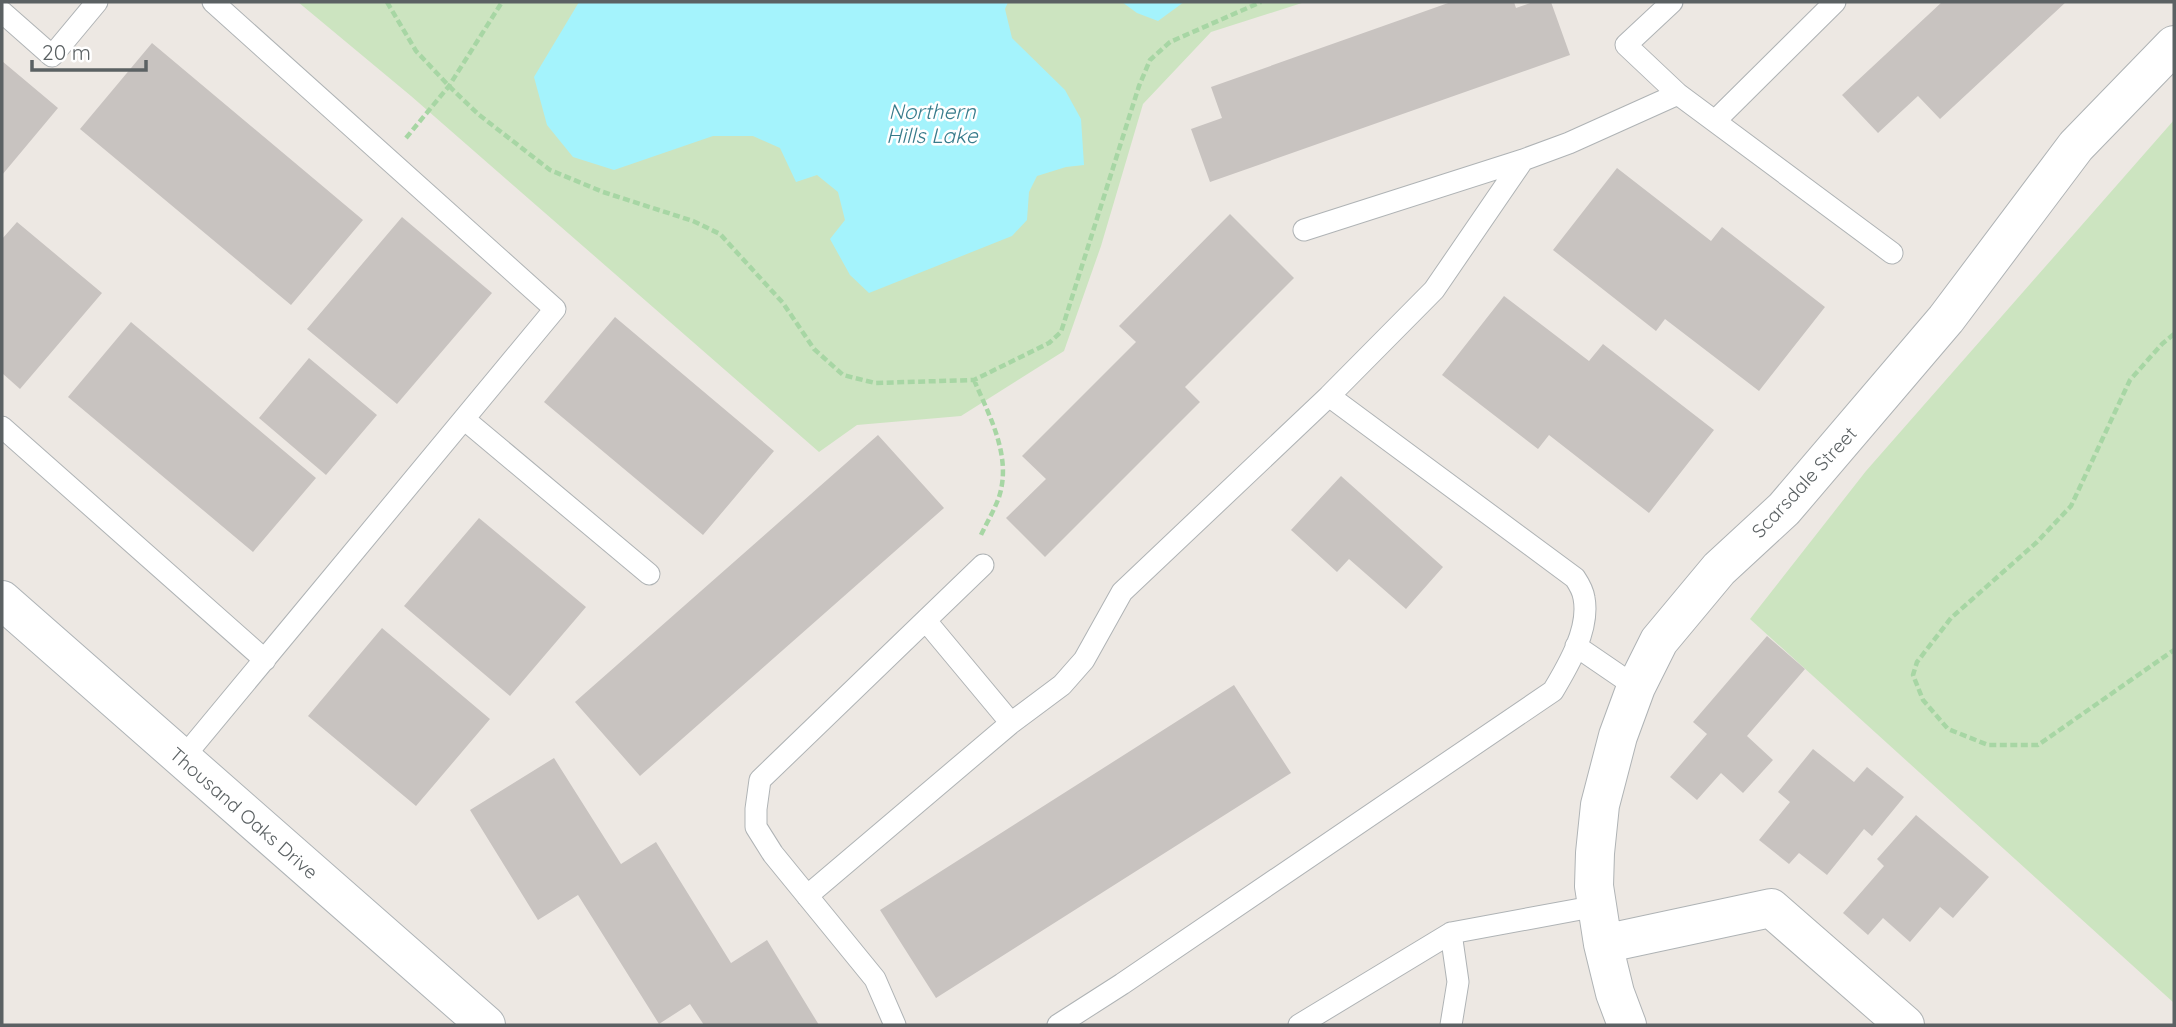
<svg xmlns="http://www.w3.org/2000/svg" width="2176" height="1027" viewBox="0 0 2176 1027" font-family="Quicksand,sans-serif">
	<rect width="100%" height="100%" fill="#ede8e3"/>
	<path fill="#cce4c0" d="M298 2H1305L1211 32 1143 104 1101 246 1064 351 961 416 857 425 819 452 411 96Z
		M2174 120V1003L1750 619 1866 471Z"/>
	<path fill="#a4f3fc" d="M579 2H1008L1005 9 1012 38 1065 90 1081 119 1084 165 1066 167 1037 176 1029 192 1027 220 1012 236 869 293 850 275 830 239 845 220 838 192 817 175 796 182 780 148 753 136H713L614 170 573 157 547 125 534 77Z
		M1122 2H1184L1158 21 1137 13Z"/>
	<path fill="#c8c3c0" d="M1451 2H1514L1516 8 1533 2H1551L1570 55 1210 182 1191 129 1222 118 1211 87Z
		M1942 2H2066L1940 119 1918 96 1878 133 1842 95Z
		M152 43 363 220 291 305 80 129Z
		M2 61 58 108 2 175Z
		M1617 168 1711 241 1722 227 1825 307 1759 391 1665 319 1656 331 1553 250Z
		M1230 214 1294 278 1185 387 1200 402 1045 557 1006 518 1046 479 1022 456 1136 342 1119 326Z
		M402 217 492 293 397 404 307 329Z
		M17 222 102 293 20 389 2 373V239Z
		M1504 296 1589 361 1603 344 1714 430 1649 513 1549 435 1538 449 1442 375Z
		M615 317 774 451 703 535 544 402Z
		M131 322 316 478 253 552 68 397Z
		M309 358 377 415 326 475 259 418Z
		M878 435 944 508 640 776 575 702Z
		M1341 476 1443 567 1406 609 1349 559 1337 572 1291 530Z
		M479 518 586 607 510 696 404 606Z
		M382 628 490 719 416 806 308 716Z
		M1767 636 1805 669 1747 736 1773 760 1743 793 1721 773 1697 800 1670 777 1707 734 1693 722Z
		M1234 685 1291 773 936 998 880 910Z
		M1813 749 1854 782 1867 767 1904 797 1872 836 1864 829 1827 875 1799 853 1789 864 1759 840 1790 802 1778 792Z
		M554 758 621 864 656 842 731 963 767 940 819 1025H704L690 1004 659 1024 578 895 538 920 470 810Z
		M1916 815 1989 877 1953 918 1940 907 1910 942 1883 918 1868 935 1843 913 1884 866 1877 859Z"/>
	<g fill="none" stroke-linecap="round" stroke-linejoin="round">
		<defs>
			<path id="lane" d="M1672 2 1626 45 1678 94 1892 253
				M2 12 52 56 97 2
				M1715 121 1835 2
				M1304 230 1523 160 1569 143 1678 94
				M464 419 649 574
				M2 427 265 660
				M926 621 1011 723
				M1576 646 1636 687
				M182 759 555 309 213 2
				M807 896 1011 723 1062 685 1084 660 1122 592 1329 396 1434 290 1523 160
				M1451 933 1458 982 1451 1025
				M895 1025 875 979 773 854 756 827V809L760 780 983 565
				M1058 1025 1122 984 1553 691C1568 666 1590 629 1584 598 1583 591 1579 584 1575 578L1329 396
				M1299 1025 1451 933 1597 906"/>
			<path id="street" d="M1603 944 1771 908 1905 1025
				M1627 1025 1615 993 1603 944 1594 886 1595 853 1600 805 1618 736 1636 687 1659 641 1719 569 1784 509 1946 319 2076 146 2174 45"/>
			<path id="secondary" d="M2 600 486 1025"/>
		</defs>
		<use href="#lane" stroke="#afb3b5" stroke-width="23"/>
		<use href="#street" stroke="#afb3b5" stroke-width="40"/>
		<use href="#secondary" stroke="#aeb3b6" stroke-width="40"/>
		<path stroke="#a7d6a4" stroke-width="4.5" stroke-dasharray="7 3.5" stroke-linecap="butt" d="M387 2 416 51 449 86 478 114 550 170 603 192 693 221 720 234 783 303 814 349 843 375 875 383 974 380 1049 343 1061 332 1139 86 1150 60 1170 42 1261 2
			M406 138 449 86 502 2
			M2174 334 2162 344 2130 380 2071 506 2037 542 1951 618 1917 662 1913 675 1923 700 1948 729 1988 745H2038L2174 650
			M974 380C990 417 1012 457 999 497 994 511 986 524 980 537"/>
		<use href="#lane" stroke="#fff" stroke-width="21"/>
		<use href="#street" stroke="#fff" stroke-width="38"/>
		<use href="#secondary" stroke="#fff" stroke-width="38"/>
	</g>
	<g text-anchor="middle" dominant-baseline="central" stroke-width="5" stroke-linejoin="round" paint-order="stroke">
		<g font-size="19" fill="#5b6163" stroke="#fff">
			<text transform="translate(1804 482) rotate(-47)">Scarsdale Street</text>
			<text transform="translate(244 813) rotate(41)">Thousand Oaks Drive</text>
		</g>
		<g font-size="21" font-style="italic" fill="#377b8b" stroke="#fff">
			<text x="932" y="111">Northern<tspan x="932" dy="24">Hills Lake</tspan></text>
		</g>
	</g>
	<rect width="2176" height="1027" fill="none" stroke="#5b6163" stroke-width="7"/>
	<path d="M32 60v10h114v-10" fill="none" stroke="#5b6163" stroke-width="3.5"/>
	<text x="42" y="60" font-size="21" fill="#5b6163" stroke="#ffffff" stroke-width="5" paint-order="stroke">20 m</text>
</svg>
